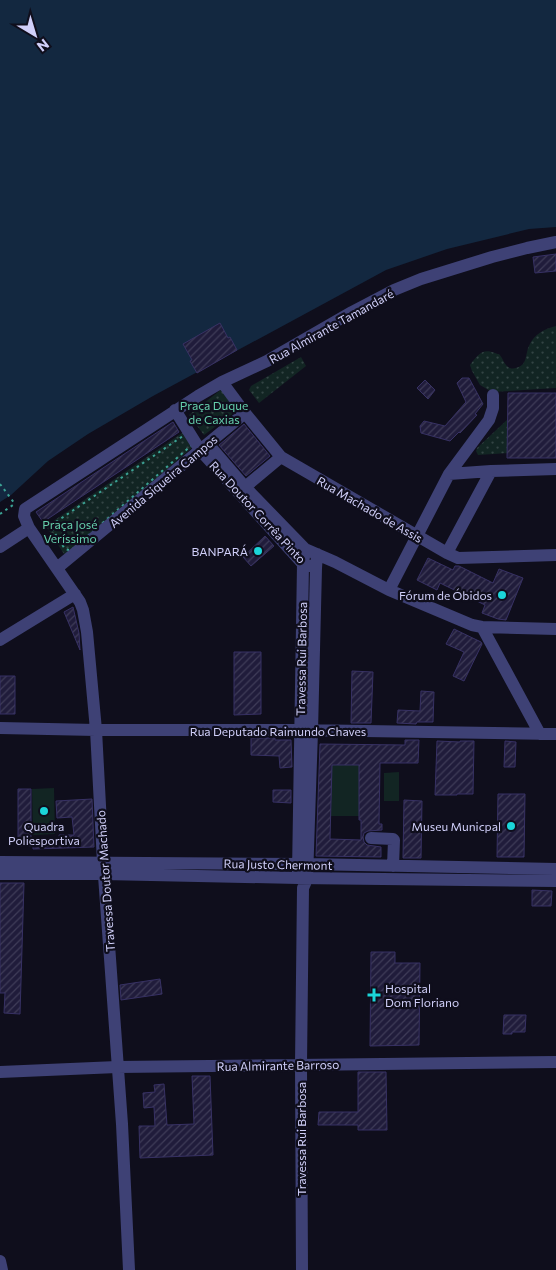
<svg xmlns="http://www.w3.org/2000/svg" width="556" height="1270" viewBox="0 0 556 1270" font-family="Commissioner,sans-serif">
	<defs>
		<pattern id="park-dots" width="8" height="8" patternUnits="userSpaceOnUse" patternTransform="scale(1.25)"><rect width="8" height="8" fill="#122523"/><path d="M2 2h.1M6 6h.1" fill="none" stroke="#344" stroke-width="1.8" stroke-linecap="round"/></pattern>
		<pattern id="building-hatch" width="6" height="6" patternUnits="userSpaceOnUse" patternTransform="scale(1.25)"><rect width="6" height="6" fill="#201c3b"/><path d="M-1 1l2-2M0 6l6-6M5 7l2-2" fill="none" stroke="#3f3c58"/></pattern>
	</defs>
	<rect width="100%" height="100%" fill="#0f0e1c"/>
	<path fill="#122523" d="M332 765H359V816H331Z
		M399 772V801H384V773Z
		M54 788 55 834 33 835 32 789Z"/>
	<path fill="url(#park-dots)" d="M556 326V388L492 392 480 385 472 371 470 365C478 355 482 348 495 353 497 354 498 354 499 354 504 359 505 371 516 368 528 365 525 354 529 346 534 334 544 329 556 326Z
		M301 357 306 366 259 403 249 390 251 386Z
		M223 388 239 409 204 435 189 415Z
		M509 418V453L478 455 476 451 477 448Z
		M185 431 195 445 71 553 67 555 64 554 46 526Z"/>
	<path fill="#132840" d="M0 0H556V227L529 229 447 249 386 270 153 396 88 434 48 461 11 495 0 502Z"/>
	<path fill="url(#building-hatch)" stroke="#373164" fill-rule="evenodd" d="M556 254V271L535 273 533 257Z
		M220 323 228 338 230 337 237 350 197 373 190 361 192 360 183 344Z
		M462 378H469L483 404 475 414 477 415 460 433 459 432 450 441 421 433 420 426 424 421 445 426 466 402 457 383Z
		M425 380 435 390 428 399 417 388Z
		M508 393H556V458H507Z
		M173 422 179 432 43 522 36 512Z
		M244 424 270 456 246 476 219 445Z
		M265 536 274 546 251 566 243 557Z
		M428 558 453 570 455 566H459L493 583 499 569 523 578 506 620 498 619 482 613 485 605 440 583 437 590 417 580Z
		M73 607 79 633 80 650 64 612Z
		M454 629 481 642 482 644 464 681 453 676 464 652 446 644Z
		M234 652H261V714L234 715Z
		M352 671 373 672 371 723H351Z
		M0 676H15V714H0Z
		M421 691 434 692 433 722H417L416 724 397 723 398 710 420 711Z
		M251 738H275V740H291L292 767 280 768 279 756 251 755Z
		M405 740H419L418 763H380L379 824H382V830L368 831 364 833 363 837 364 842 367 845 381 847V857L316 856 320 744 405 745ZM332 765H359V820H361V840L330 839Z
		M437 741 460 742V741H474L473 794H457V795H435Z
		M505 741 516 742 515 767H504Z
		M18 789H31V846H18Z
		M273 790H291V803L273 802Z
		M498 794H525L524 857H497Z
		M92 799 94 847 33 849V840H60L59 835H74L72 817 57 818 56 801Z
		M404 800 422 801 421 858H403Z
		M0 883H24L20 1014 4 1013 5 993H0Z
		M532 890 552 891 551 906H532Z
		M371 952H395V963H420L419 1045 370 1046Z
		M160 979 162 994 121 1000 120 985Z
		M504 1015H526L525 1032H512V1034H503Z
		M358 1072H386L387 1130H358V1125H318L319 1112H358Z
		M192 1076H210L213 1155 140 1158 139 1126H155L154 1107 144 1108 143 1093 155 1092 154 1085 164 1084 167 1125 194 1124Z"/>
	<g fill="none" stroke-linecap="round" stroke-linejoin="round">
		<path stroke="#3ba193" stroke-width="2" stroke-dasharray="2.5 4" stroke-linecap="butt" d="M186 434 193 444 74 548 69 550 65 549 50 526Z
			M0 484 15 504
			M0 514 13 505"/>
		<path stroke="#3e4175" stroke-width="12" d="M222 382 245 413 281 457 447 553 458 558 556 555
			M175 410 200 450 303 564 309 566
			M208 444 245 487 305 549 335 562 389 590 472 625 482 627 556 629
			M449 474 491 471 556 469
			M239 492 281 457
			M0 547 29 528
			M447 553 491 471
			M57 568 245 413
			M389 590 449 474 489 420 493 408V395
			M482 627 540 734
			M0 640 75 594
			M0 728 96 730H300L556 734
			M371 838 393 839 394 840 393 866
			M0 862 307 864 556 869
			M298 872 303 564 305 549
			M0 874H104L298 878 556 881
			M0 1072 117 1067 556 1062
			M0 1261 2 1270
			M129 1270 122 1124 103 862 96 730 87 632 83 610 80 602 29 528 24 516 25 509 198 396 222 382 267 361 352 312 394 290 421 279 492 257 527 248 556 242
			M302 1270 301 1065 303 888 307 879 312 731 316 568 317 554"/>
	</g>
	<g fill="#1bd5d9" stroke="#0f0e1c" stroke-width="2">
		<circle cx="258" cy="551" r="5"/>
		<circle cx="502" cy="595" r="5"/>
		<circle cx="44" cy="811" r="5"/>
		<circle cx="511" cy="826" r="5"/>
		<path d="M371.5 987.5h5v5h5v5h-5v5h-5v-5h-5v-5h5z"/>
	</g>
	<g text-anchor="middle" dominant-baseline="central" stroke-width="4.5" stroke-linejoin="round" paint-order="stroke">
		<g font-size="12" fill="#d0cff9" stroke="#0f0e1c">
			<text transform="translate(331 326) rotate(-29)">Rua Almirante Tamandaré</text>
			<text transform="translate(163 481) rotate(-40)">Avenida Siqueira Campos</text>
			<text transform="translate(370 509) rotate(30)">Rua Machado de Assis</text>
			<text transform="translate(258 512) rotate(47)">Rua Doutor Corrêa Pinto</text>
			<text transform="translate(301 659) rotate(-89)">Travessa Rui Barbosa</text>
			<text x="278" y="731">Rua Deputado Raimundo Chaves</text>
			<text transform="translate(278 864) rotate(1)">Rua Justo Chermont</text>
			<text transform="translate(105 881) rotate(-94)">Travessa Doutor Machado</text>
			<text transform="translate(278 1065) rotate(-1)">Rua Almirante Barroso</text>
			<text transform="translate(301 1139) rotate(-90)">Travessa Rui Barbosa</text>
		</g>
		<g font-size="12" fill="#65cfac" stroke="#0f0e1c">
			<text x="214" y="405">Praça Duque<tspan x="214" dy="14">de Caxias</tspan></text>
			<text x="70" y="524">Praça José<tspan x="70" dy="14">Veríssimo</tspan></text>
		</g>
		<g font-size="12" fill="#d0cff9" stroke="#0f0e1c" text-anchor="end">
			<text x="248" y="551">BANPARÁ</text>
			<text x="492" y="595">Fórum de Óbidos</text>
			<text x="44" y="826" text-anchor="middle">Quadra<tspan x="44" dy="14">Poliesportiva</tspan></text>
			<text x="501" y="826">Museu Municpal</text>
			<text x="385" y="988" text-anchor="start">Hospital<tspan x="385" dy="14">Dom Floriano</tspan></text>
		</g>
	</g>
	<g transform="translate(35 35) rotate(142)" stroke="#0f0e1c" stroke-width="4" paint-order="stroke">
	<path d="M0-4L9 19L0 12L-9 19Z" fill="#d0cff9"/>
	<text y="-8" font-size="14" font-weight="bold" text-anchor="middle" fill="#d0cff9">N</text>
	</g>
</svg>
